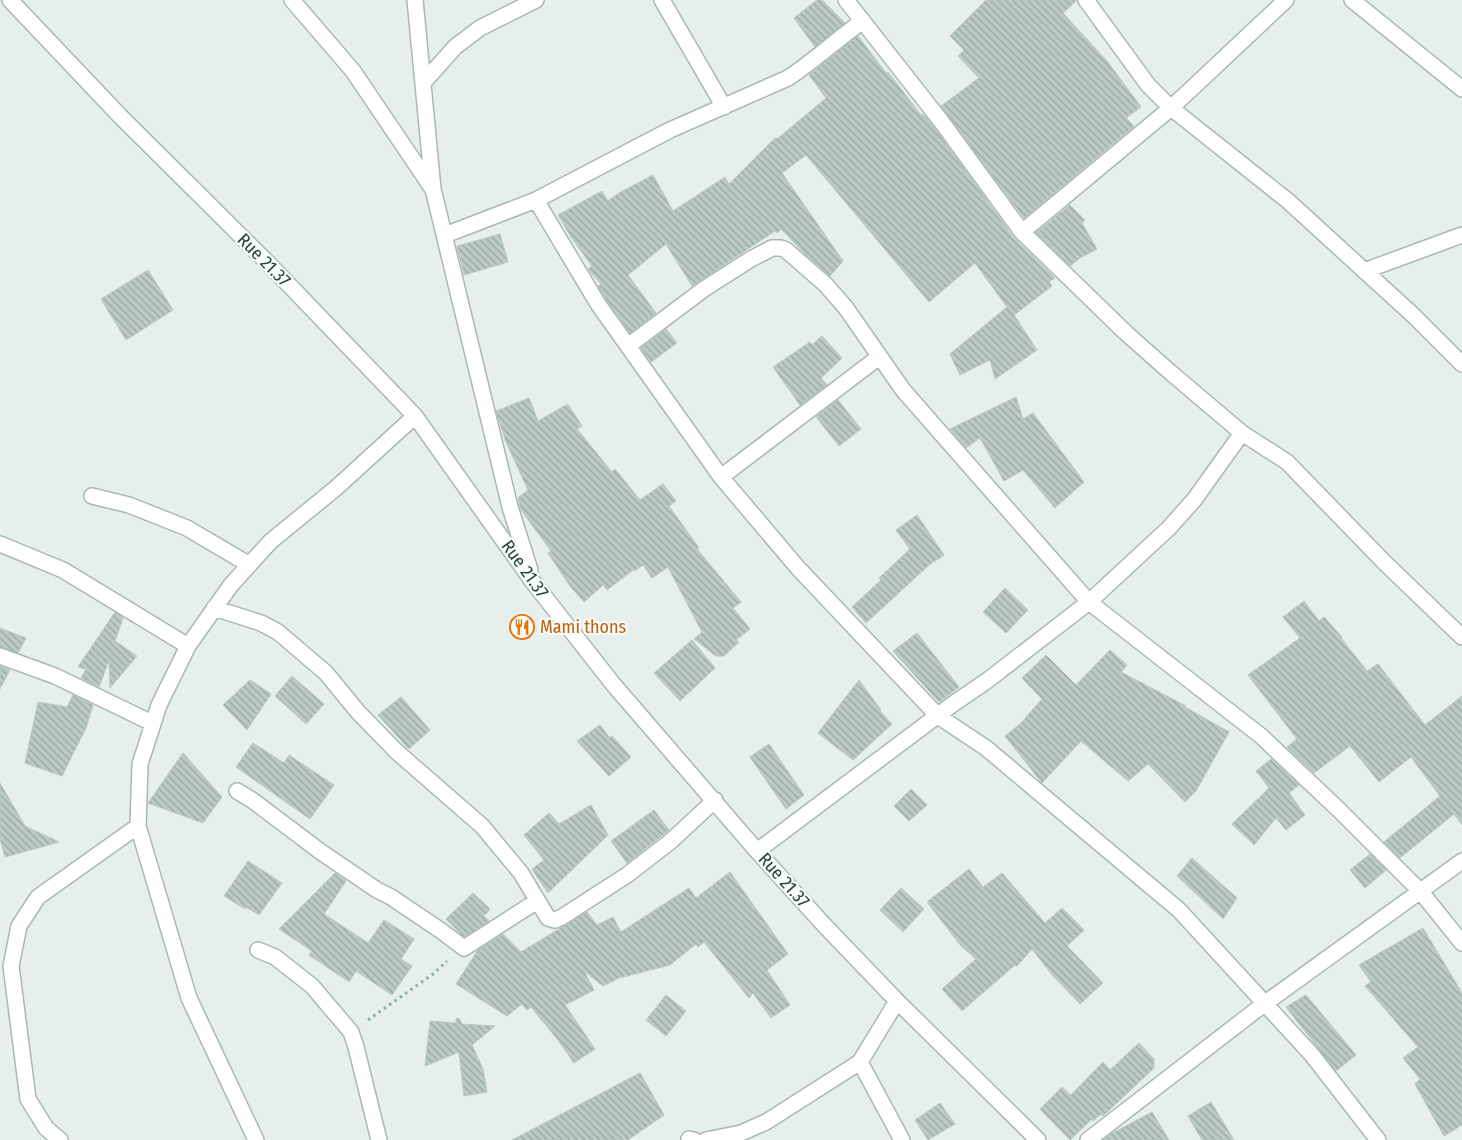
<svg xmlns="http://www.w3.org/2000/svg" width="1462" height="1140" viewBox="0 0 1462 1140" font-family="'Fira Sans Condensed',sans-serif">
	<defs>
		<pattern id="building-back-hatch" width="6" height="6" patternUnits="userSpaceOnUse" patternTransform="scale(1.25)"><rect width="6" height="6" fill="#bbcac4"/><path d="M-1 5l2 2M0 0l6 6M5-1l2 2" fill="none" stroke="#98a6a0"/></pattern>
	</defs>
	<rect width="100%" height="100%" fill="#e6efeb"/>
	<path fill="url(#building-back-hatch)" stroke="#b8c9c2" d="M817 0H822L845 23 815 47 794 18Z
		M986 0H1077L1063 13 1107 61 1141 107 1126 118 1134 126 1024 218 941 106 979 78 958 56 964 50 950 36Z
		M858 36 886 73 888 72 921 115 922 114 926 117 934 127 1014 238 1055 278 1049 282 1052 286 1014 315 1037 350 995 379 990 360 960 375 950 354 1007 307 975 263 929 302 806 155 782 173 843 261 830 276 806 255 781 229 777 233 775 231 692 286 666 244 628 275 656 313 630 333 606 299 598 286 601 284 588 269 592 266 571 237 558 215 602 191 608 201 619 193 653 175 673 211 725 177 729 184 775 138 777 139 826 98 809 75Z
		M1070 205 1085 220 1082 223 1097 249 1080 258 1070 266 1036 233Z
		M500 234 508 262 464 275 457 246Z
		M148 270 173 310 126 340 101 299Z
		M666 329 677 343 651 362 641 348Z
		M822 336 842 358 821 378 827 385 800 405 773 367 810 342 812 345Z
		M1016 397 1023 419 1033 413 1084 482 1055 508 1023 470 1004 481 980 438 966 448 950 429Z
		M529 398 538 421 568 404 582 426 577 429 612 472 615 469 640 500 663 484 676 501 669 506 699 548 697 549 741 602 733 608 750 629 736 640 739 642 724 656H716L694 639 702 632 668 567 652 578 643 565 634 571 633 570 607 590 603 585 584 602 570 586 548 553 551 551 521 510 518 498 528 490 506 442 496 411Z
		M838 400 861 429 839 446 816 417Z
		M917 515 944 555 929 565 866 623 852 607 881 580 879 578 910 549 896 530Z
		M1005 588 1028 610 1006 633 983 612Z
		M1304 601 1319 621 1324 617 1342 637 1341 638 1367 671 1378 664 1425 725 1462 696V825L1454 814 1400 858 1384 842 1440 796 1411 757 1379 782 1350 746 1314 773 1287 747 1297 739 1248 675 1300 638 1283 617Z
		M115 612 123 618 115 641 137 656 110 688 109 660 99 687 81 678 86 669 78 667Z
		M0 628 26 638 18 653 0 647Z
		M917 633 959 687 939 702 893 651Z
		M692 640 715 668 680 701 654 673Z
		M1110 650 1127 665 1121 672 1186 706 1185 707 1229 732 1196 791 1185 802 1148 764 1128 781 1081 741 1042 783 1005 736 1020 724 1042 699 1022 678 1046 655 1076 685Z
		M0 666 10 670 0 689Z
		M292 676 324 704 306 724 275 696Z
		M250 680 271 694 247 730 223 705Z
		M859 680 881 710 880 711 892 724 853 760 818 733Z
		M73 695 93 705 86 728 62 776 25 763 38 702 67 707Z
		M401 697 430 730 409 749 378 715Z
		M600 725 610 738 612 736 631 757 609 776 577 741Z
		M253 743 284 763 289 755 334 785 310 819 236 767Z
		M769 744 804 795 786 809 750 757Z
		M183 753 222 797 203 823 148 803Z
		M1271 759 1299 785 1289 793 1305 815 1286 830 1276 818 1254 845 1232 824 1269 788 1256 771Z
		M0 783 25 826 59 842 5 857 0 839Z
		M911 789 927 805 909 821 894 806Z
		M591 805 608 835 548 893 532 869 544 860 524 835 549 813 559 824Z
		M654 810 669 830 627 863 611 841Z
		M1370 854 1386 870 1365 888 1350 870Z
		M1192 858 1237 898 1223 919 1177 876Z
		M248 861 282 883 259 915 246 907 245 909 224 896Z
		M969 869 983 887 1002 873 1045 923 1062 908 1084 930 1067 946 1103 983 1080 1004 1053 976 1032 949 1017 966 1015 965 962 1011 942 989 976 959 961 946 927 902Z
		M730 872 788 954 767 970 790 1005 771 1018 753 993 749 998 704 942 698 947 696 944 670 965 619 978 603 986 584 971 594 990 565 1005 595 1049 574 1063 558 1040 531 1007 527 1010 522 1004 507 1016 456 984 478 950 503 934 521 952 587 912 597 925 613 917 621 932 689 888 696 898Z
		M335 873 346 881 324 914 368 943 384 920 414 939 401 959 412 966 392 995 356 971 349 982 309 955 312 951 279 929Z
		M901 888 924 909 903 932 880 910Z
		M473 893 490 909 484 916 489 921 464 937 446 919Z
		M1423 928 1462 993V1125L1444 1136 1415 1084 1420 1079 1403 1058 1418 1047 1365 986 1371 982 1359 965Z
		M666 995 686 1011 666 1036 646 1020Z
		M1306 995 1356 1055 1336 1071 1286 1007Z
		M459 1018 462 1024 495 1026 472 1045 483 1069 487 1092 464 1096 459 1052 425 1066 430 1021 456 1023V1019Z
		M1139 1043 1154 1059V1068L1103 1116 1101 1114 1093 1121 1092 1119 1070 1140 1040 1109 1062 1087 1071 1095 1103 1062 1110 1070Z
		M640 1073 664 1115 628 1140H512Z
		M1211 1102 1234 1140H1202L1188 1116Z
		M940 1103 955 1124 928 1140 915 1120Z
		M1152 1112 1169 1140H1103L1111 1134Z"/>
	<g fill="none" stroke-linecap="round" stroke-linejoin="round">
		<defs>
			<path id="minor" d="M10 0 120 116 268 263 415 416 533 582 613 684 757 851 825 926 897 1001 1038 1140
				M292 0 353 71 432 188
				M415 0 433 189 510 507 530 570
				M662 0 724 107
				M846 0 941 121 1022 232 1171 108 1286 0
				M1086 0 1148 85 1171 108 1288 201 1414 316 1462 364
				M1352 0 1462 89
				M423 83 455 47 480 28 536 0
				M536 200 598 304 721 477 798 568 938 716 986 748 1179 910 1312 1055 1378 1140
				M1022 232 1126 333 1170 372 1242 433 1287 462 1385 563 1462 637
				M445 235 536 200 670 130 788 78C814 61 837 39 863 21
				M1364 271 1462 235
				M628 346 704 289 751 259 772 248H781L786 250 825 284 846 308 903 390 1089 602 1261 736 1339 810 1421 892 1462 943
				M721 477 879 357
				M92 496 129 505 187 528 248 564
				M0 544 63 570 188 646
				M214 608 261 623 278 632 326 673 358 712 397 752 482 826 521 873 548 918 555 920 562 917 627 875 671 841 715 800
				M0 656 55 676 152 723
				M237 791 252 800 321 852 377 890 391 897 440 930 464 948 537 901
				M757 851 953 704 988 680 1089 602 1169 528 1194 500 1242 433
				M258 950 275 957 312 986 351 1032 356 1047 379 1140
				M860 1062 902 1140
				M689 1139 694 1140
				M60 1140 46 1128 28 1099 11 966 19 926 38 897 138 826
				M256 1140 189 998 138 826 140 764 159 705 188 646 231 585 271 541 336 488 415 416
				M706 1140 741 1133 766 1122 860 1062 897 1001
				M1088 1140 1264 1004 1462 861"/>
		</defs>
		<use href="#minor" stroke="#a8b8b2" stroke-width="18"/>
		<path stroke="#86b3a5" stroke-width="3" stroke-dasharray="2.5 4" stroke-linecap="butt" d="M368 1020 433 974 447 961"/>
		<use href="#minor" stroke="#fff" stroke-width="15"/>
	</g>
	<defs>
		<symbol id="restaurant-ring" viewBox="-11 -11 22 22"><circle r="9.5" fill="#f7fbf9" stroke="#e8710a" stroke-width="1.5"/><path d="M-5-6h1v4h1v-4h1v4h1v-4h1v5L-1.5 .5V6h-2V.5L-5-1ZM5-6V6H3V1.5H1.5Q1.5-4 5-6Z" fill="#e8710a"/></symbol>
	</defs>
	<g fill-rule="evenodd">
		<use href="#restaurant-ring" x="508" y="613" width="28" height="28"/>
	</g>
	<g text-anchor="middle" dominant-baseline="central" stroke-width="4.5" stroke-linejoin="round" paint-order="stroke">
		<g font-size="18" fill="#24423a" stroke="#f7fbf9">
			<text transform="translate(264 260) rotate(45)">Rue 21.37</text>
			<text transform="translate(525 569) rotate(54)">Rue 21.37</text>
			<text transform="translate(784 880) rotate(48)">Rue 21.37</text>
		</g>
		<g font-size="18" fill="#c56008" stroke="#f7fbf9" text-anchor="start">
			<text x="540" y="627">Mami thons</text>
		</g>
	</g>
</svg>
